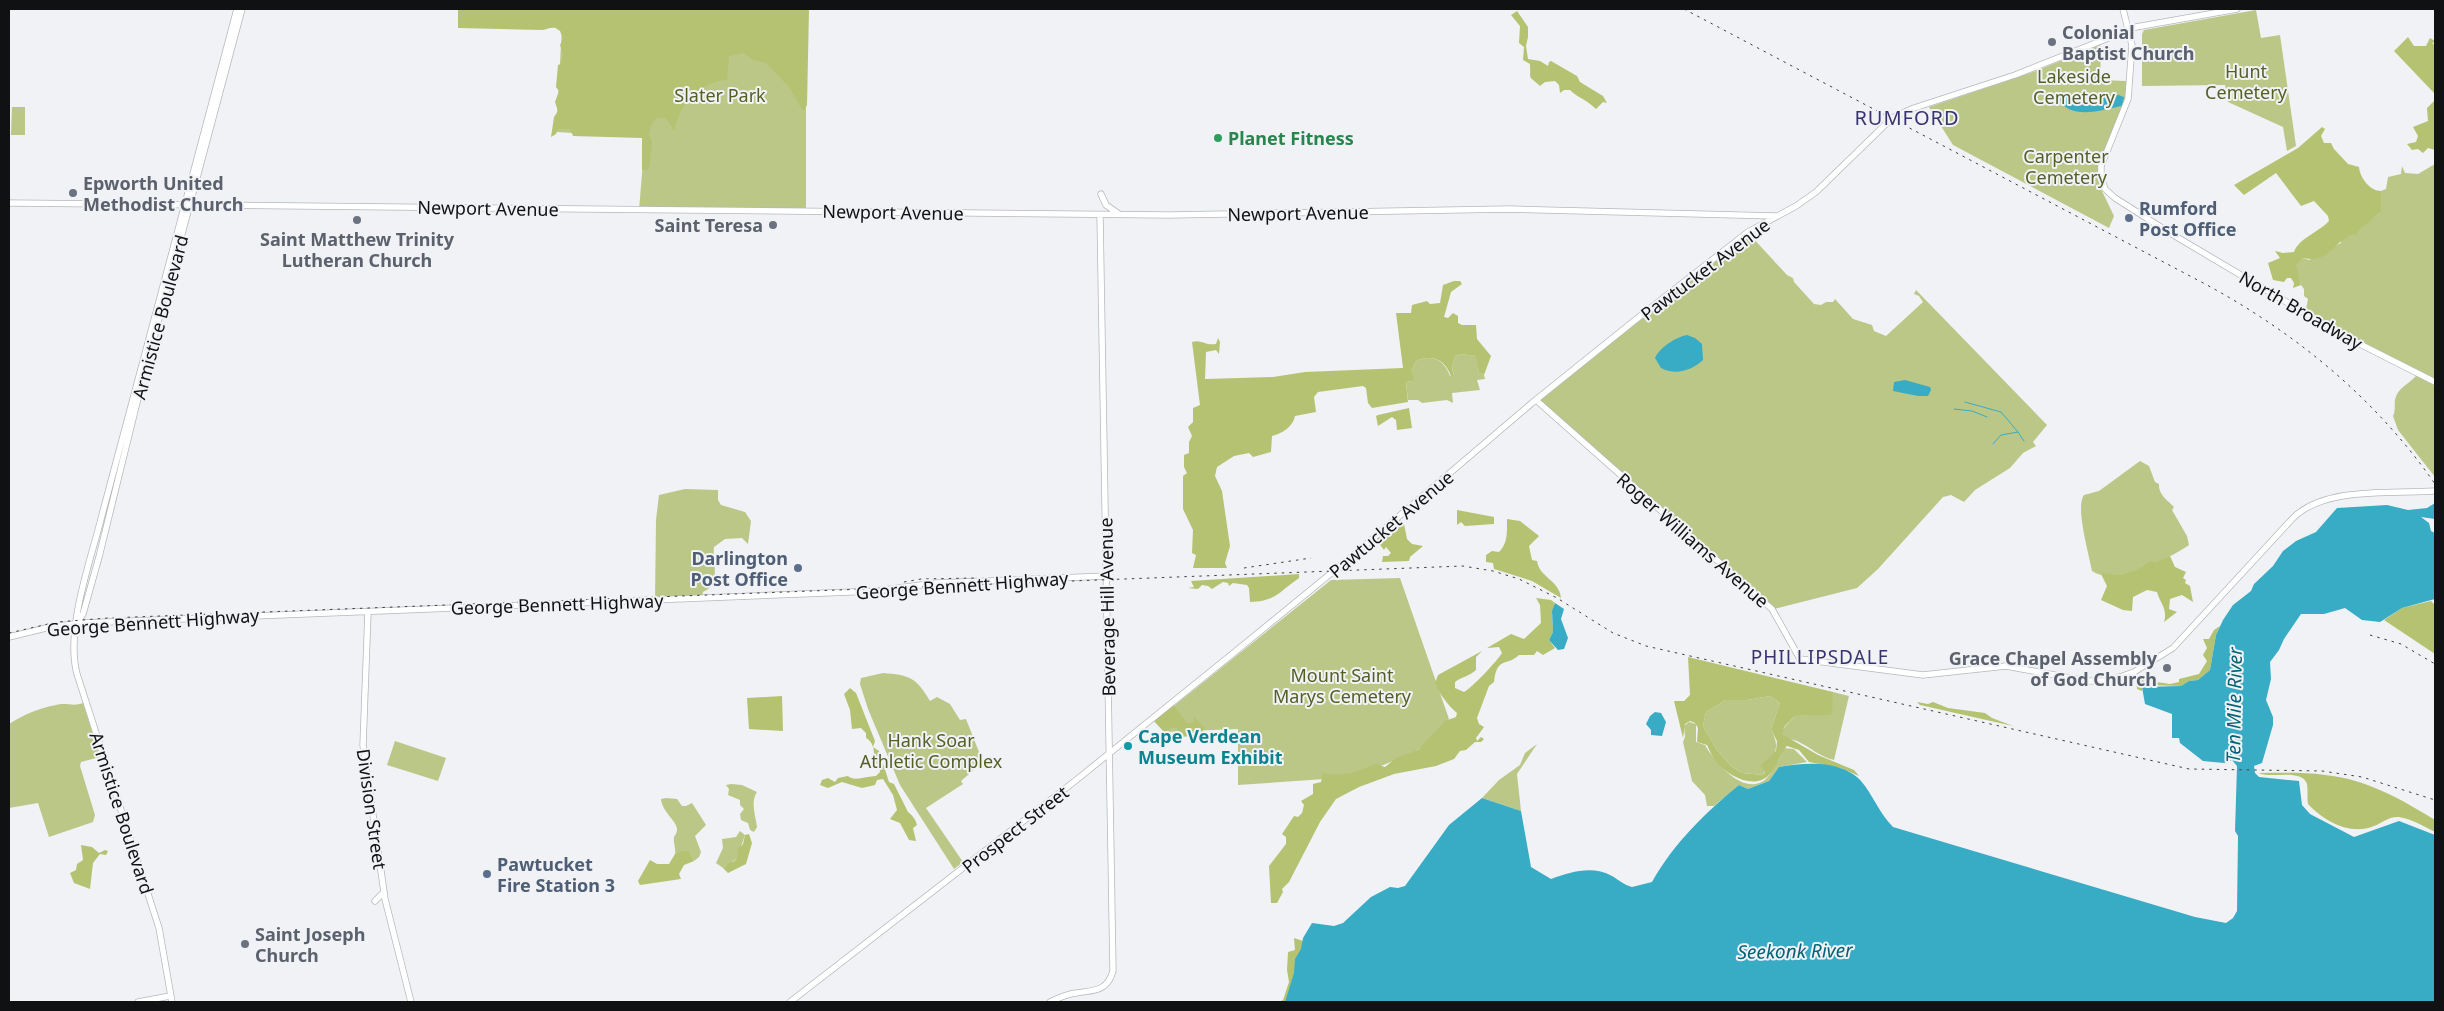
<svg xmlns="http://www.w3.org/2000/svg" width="2444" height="1011" viewBox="0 0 2444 1011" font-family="'Noto Sans',sans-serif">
	<rect width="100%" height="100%" fill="#f0f2f6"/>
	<path fill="#bbc786" d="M806 9V211L639 210 645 137 556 132 562 28 460 26Z
		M2256 10 2261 38 2280 35 2296 146 2287 151 2283 127 2228 102 2225 85 2142 86V34L2144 30Z
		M2100 45 2101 80 2126 81V96L2121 112 2098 165 2100 187 2114 216 2109 228 1953 145 1929 107 2033 72Z
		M12 107H25V135H11Z
		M2435 164V477L2398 430 2393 416C2396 409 2394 406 2395 400 2397 388 2409 384 2416 376V372L2303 311 2306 309 2308 299 2304 296V289L2301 285 2295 265 2303 258 2309 260 2341 243V240L2380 213 2381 191 2386 189 2388 177 2401 174 2402 166 2405 173 2418 174Z
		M1750 232 1751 236 1787 275 1793 278 1794 282 1814 304 1821 305 1826 302H1833L1835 299 1853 319 1872 325 1874 331 1886 336 1923 302 1919 296 1914 294 1916 290 2047 425 2033 442 2036 446 2023 453 2010 468 1975 490 1964 502 1951 495 1943 497 1878 569 1857 588 1774 609 1537 400Z
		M1460 354 1477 356 1479 373 1484 375 1485 379 1477 380 1480 390 1452 393 1453 403 1447 400 1422 403 1418 400H1408L1406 382 1413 381 1412 370 1416 361C1433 354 1444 360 1450 376L1454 375 1452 368 1455 356Z
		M2140 461 2149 466 2155 482 2159 484C2158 494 2167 500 2174 507L2172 510 2187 536 2189 545C2168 559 2115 587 2092 571 2089 554 2075 507 2084 495L2099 491Z
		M685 489 718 490V500L721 505 745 512 751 521 748 544 742 538 725 539 714 547C712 561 722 585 703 592L702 598 655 600 656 520 659 495Z
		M1400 578 1449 719 1439 733 1415 752 1354 777 1238 785V729L1165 732V713L1331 580Z
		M883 673C909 675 916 677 930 701L937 697 950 704 960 720 966 719 983 762 961 781 963 784 926 808 963 862 954 869 900 785 868 709 860 684 861 678Z
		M1833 692 1849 696 1834 760C1820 757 1810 747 1797 741 1791 739 1787 739 1782 734V730L1795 716 1830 714Z
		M1770 696 1780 703 1771 729C1782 751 1773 754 1763 775L1742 773 1731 766 1717 750 1703 726 1706 712 1726 700H1747Z
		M83 703 100 757 81 762 80 766 95 815 93 822 49 837 38 803 9 808V724C23 715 39 708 56 705 66 702 73 707 83 703Z
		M1689 722 1696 724V742L1705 745C1714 761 1744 798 1766 779 1774 771 1779 759 1784 748L1794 749 1807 762 1779 767 1769 781 1748 789 1739 785 1714 806H1707L1705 795 1692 781 1683 742 1685 737 1684 726Z
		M395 741 446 758 438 781 387 765Z
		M1537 744 1517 774 1521 811 1482 798 1499 780 1520 765 1525 753Z
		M731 784 742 785 757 792C750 802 756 817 757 827L754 832 750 830 748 823 741 820 740 814 744 809 740 805V800L728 795 729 789 726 785Z
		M666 798 677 799 682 806H686L692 803 706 825 695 836 701 852 699 857 694 861 690 852 675 854C676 848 673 843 674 837 675 835 677 833 677 830 678 822 662 812 661 799Z
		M740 831 745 835 737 858 732 862 730 861 723 868 716 863 723 848 722 839 736 837Z"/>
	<path fill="#b4c271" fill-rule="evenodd" d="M458 9H809L807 105 804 111 802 110 790 88 766 63 753 60 744 53 729 56 727 80C697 82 680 105 674 131L666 118H657L652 123 649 134 652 142 649 167 648 170H642V138L573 136 570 129H558L556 134 551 137 554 117 558 111 555 102 559 91 556 87 558 65 561 64 563 54 560 45 563 39 560 31 554 27 543 30 458 28Z
		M1517 11 1528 27V37L1526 46 1528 59 1540 61 1548 66 1549 62 1551 61 1577 76 1580 82 1603 96 1607 103 1603 102 1596 109C1586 99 1578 98 1570 90H1564L1560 93 1559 85 1555 81 1545 82 1540 86C1527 74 1531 82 1530 64L1523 60 1524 47 1519 43 1520 26 1511 15Z
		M2408 37 2414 46H2426L2430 38 2435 41 2432 44H2435V94L2394 51Z
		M2435 95V150L2428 148 2423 153 2418 149 2412 150 2407 144 2416 142 2418 136 2413 127 2428 121 2427 108 2434 101Z
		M2322 127 2325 129 2321 136 2324 143H2331L2334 149 2348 164 2359 167C2360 178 2370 191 2381 191V212L2360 229 2357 234C2337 234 2332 265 2303 258L2296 265 2301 285 2293 288 2294 283 2291 278H2287L2284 282 2273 280 2268 263 2280 258 2275 251 2283 253 2294 252C2299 238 2319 232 2329 221L2328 216 2314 201 2301 206 2276 173 2244 195 2234 185 2298 148Z
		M1454 281H1460L1462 284 1451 292 1444 317 1448 318 1453 313 1458 316V323L1462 325H1476L1477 339 1491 356 1484 375 1479 373 1476 356 1460 354 1455 356 1452 368 1454 376H1451C1445 360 1433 354 1416 361L1412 370 1414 381 1406 382 1408 402 1372 408 1368 403 1366 388 1363 386 1318 392 1314 397 1316 412 1295 416C1293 427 1281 434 1272 436L1271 452 1253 457 1249 453 1234 456 1217 467 1215 476 1222 491 1230 546 1225 563 1227 568H1193L1196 555 1192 553 1193 530 1183 509V476L1187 473 1184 467V455L1189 453V442L1192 436 1188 427 1193 422V408L1200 405 1192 342C1201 339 1206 346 1216 344L1218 338 1220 342 1219 354 1216 350 1206 352 1205 379 1273 377 1305 372 1403 368 1396 313H1411L1412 305 1427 301 1430 304 1440 303 1443 285Z
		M1409 408 1412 428 1397 430 1396 420 1392 417 1378 426 1376 416 1378 415Z
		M1457 510 1494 517V524L1465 526 1461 522 1457 525Z
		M1398 518 1404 524 1407 539 1412 544 1423 546 1410 557 1409 561 1382 562 1383 556H1388L1391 553 1386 547 1384 550 1375 538Z
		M1507 519 1520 521 1539 536 1529 546 1532 560 1537 561C1539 577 1560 581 1561 598L1532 581 1494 569 1493 563 1486 562V555L1492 551 1499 552C1508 543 1507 532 1507 519Z
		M2170 556 2175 567 2186 572 2183 578 2186 580 2185 583 2190 586 2193 602 2182 595 2170 599 2169 609 2177 612 2164 622C2168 609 2160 603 2157 592L2147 590 2133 597 2132 611 2123 610 2101 600 2107 586 2101 574C2108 573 2110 574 2116 575 2126 575 2143 568 2150 561L2156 562Z
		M1299 574V578C1280 591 1275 602 1250 602L1249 588 1247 585 1233 583 1229 586 1228 583 1223 582 1212 589 1208 586 1202 585 1198 589 1188 588 1194 587 1191 581Z
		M1536 598 1551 600 1555 603 1552 612 1553 632 1549 640 1555 648 1543 655 1537 651 1534 655H1519C1506 667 1497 656 1494 682L1489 686 1477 718 1479 724 1484 727 1476 738 1477 741 1481 737 1484 739 1481 742H1475L1466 750 1460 751 1454 759 1436 766 1394 774 1359 787 1336 799 1320 822 1289 882 1282 889 1283 892 1277 903H1271L1269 866 1286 844V837L1282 834 1294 816 1298 817 1302 813 1304 805 1301 801 1313 794V784L1321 782 1323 773 1333 775 1352 773 1376 764 1385 767 1396 758 1418 750 1445 721 1456 717 1457 713C1448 705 1440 695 1435 683L1438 675 1482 651 1476 657V670C1468 677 1463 676 1455 682V688L1464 692C1472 688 1498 660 1502 653L1499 647 1487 648 1511 634 1524 639 1541 623 1540 605Z
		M2431 601 2435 605V654L2384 620 2402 608Z
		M2220 626 2216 635 2210 670 2198 680 2189 681 2181 686 2145 685 2142 687V691L2137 689 2136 679 2170 684 2179 682V679L2199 674 2207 661 2203 655 2207 648 2203 639H2209L2214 630Z
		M1688 657 1833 692 1832 713 1830 715 1795 716 1784 727 1782 734 1818 755 1854 770 1859 776 1841 768 1809 762 1799 750 1787 746C1780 753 1778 765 1771 773 1756 791 1730 777 1717 763 1712 757 1710 751 1707 745L1697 742 1698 728 1695 723 1690 721 1685 724 1683 738 1674 701H1684L1690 695ZM1770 696 1780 703 1771 729 1777 741 1776 751 1761 765 1765 772 1763 775 1742 773 1731 766 1717 750 1703 726 1706 712 1726 700H1747Z
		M850 688 856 693 875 741 873 747 879 751 889 782 894 784 908 812C912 815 916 820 917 825L913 828 916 841 909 840 900 823 890 819 897 810 893 795 883 779 877 780 875 785 862 788 842 782 828 788 820 785 822 780 828 778 835 782 838 778 848 776C854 782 867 776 876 776L880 772 879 765 869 759 874 754C874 748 872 741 866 738V733L861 728 852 729 850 710 844 694Z
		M782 696 783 731 749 729 747 698Z
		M1917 702 1928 704 1933 702 1948 708 1985 713 1992 718 2013 726 1920 705Z
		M1172 703 1187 723H1193L1194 717 1205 728 1202 732 1203 735 1180 737 1177 728H1171L1164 732 1152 719Z
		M2259 773C2281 773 2304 772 2325 775 2366 779 2401 799 2435 820V832C2424 826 2411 819 2399 817 2389 816 2382 823 2374 826 2350 836 2324 821 2308 804 2307 798 2308 790 2307 784 2302 768 2269 779 2259 773Z
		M749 834 752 843 746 864 728 873 723 868 730 861 733 862 737 858 738 849 743 844 745 835Z
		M81 845 92 847 99 853 105 850 108 851 106 855 100 854 93 863 90 889 74 883 70 873 76 870 77 864 83 860Z
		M683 851 690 852 694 861 684 865 679 874 681 879 640 885 638 881 650 860 657 864H669L675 854Z
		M1294 938 1306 942 1292 1002H1278L1283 1000 1289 982 1287 970 1288 952 1295 950Z"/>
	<path fill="#38abc5" d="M2060 94C2068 95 2073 103 2081 102 2096 102 2108 89 2124 97L2122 106C2103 110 2069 121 2058 98Z
		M1687 335 1695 338 1702 344 1703 360C1692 370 1676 376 1661 368L1655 358C1660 347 1676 337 1687 335Z
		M1905 380 1930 387 1931 390 1928 396H1918L1893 391 1894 382Z
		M2435 503V519L2421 517 2429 523 2431 531 2435 533V599L2402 608 2380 622 2362 620 2345 608 2324 614H2301L2284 639 2279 650 2270 662 2271 679 2266 700 2273 717V725L2262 763 2254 766 2255 773 2259 777 2299 781 2302 805 2310 814 2354 837 2399 821 2435 835V1002H1285L1294 973 1295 959 1301 949 1303 938 1312 923 1334 926 1343 923 1371 897 1390 887 1398 888 1405 886 1449 825 1482 798 1521 811 1531 867 1551 879C1571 872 1592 865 1612 876 1619 880 1624 885 1632 887L1652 882C1674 843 1705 813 1739 785L1748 789 1769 781 1779 767C1806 762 1847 759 1865 786 1875 800 1881 815 1893 827L2195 917 2226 923 2233 918 2237 911 2238 836 2235 831 2237 766 2232 760 2224 763 2203 761 2180 743 2179 738H2172V714L2145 704 2142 687 2181 686 2189 681 2198 680 2210 670 2216 635 2223 620 2233 605 2251 591 2254 584 2273 566 2283 551 2296 541 2316 532 2337 508 2387 505 2408 510 2427 508Z
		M1555 603 1564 609 1561 619 1568 638 1564 649 1558 650 1549 640 1553 632 1552 611Z
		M1655 712 1661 713 1666 722 1662 736 1651 735V730L1646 724 1650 716Z"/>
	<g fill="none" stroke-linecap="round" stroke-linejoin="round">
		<path stroke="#38abc5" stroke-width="1" d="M1965 402 2001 412 2018 432
			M1954 409 1972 411 1987 417
			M1993 444 2001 435 2018 432 2024 441"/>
		<defs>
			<path id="major" d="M2123 9 2132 45 2128 99 2101 166V178L2105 189 2115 198 2170 233 2342 335 2435 382
				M1896 116 1914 108 2015 75 2136 27 2237 9
				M1101 194 1106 205 1119 214
				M9 203 1169 215 1509 209 1776 216
				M167 290 242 9
				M148 360 161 311
				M1536 400 1772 609 1800 659 1923 675 2006 666 2087 681H2108L2134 672 2173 648 2293 518C2325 486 2394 494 2435 491
				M368 612 363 745 385 899 411 1002
				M76 624 83 614 99 557 140 390
				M9 637 50 627 82 623 876 591 936 583 1107 576
				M375 901 384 892
				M138 1002 170 996
				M172 1002 159 928 77 674C65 629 91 560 102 515L237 9
				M790 1002 1075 781 1236 651 1357 552 1532 403 1634 321 1748 232 1796 206 1816 192 1889 121
				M1050 1002C1058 998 1067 994 1076 993 1094 990 1107 992 1113 971L1100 215"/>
		</defs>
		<use href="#major" stroke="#b5b8bb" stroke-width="7"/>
		<use href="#major" stroke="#fff" stroke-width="5.5"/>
		<path stroke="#3f4042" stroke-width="1" stroke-dasharray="2.5 5" stroke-linecap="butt" d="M1684 9 2207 285C2297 334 2376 399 2435 484
			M1244 568 1311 558
			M904 582 921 579 974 578
			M9 633 57 622 108 618 1463 566 1493 571 1519 579 1557 598 1613 633 1646 646 2189 769 2322 771 2362 777 2435 800
			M2370 635 2401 644 2435 664"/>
		<defs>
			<path id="major-bridge" d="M1889 121 1896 116"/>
		</defs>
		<use href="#major-bridge" stroke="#b5b8bb" stroke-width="7" stroke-linecap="butt"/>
		<use href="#major-bridge" stroke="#fff" stroke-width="5.5"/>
	</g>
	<g fill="#6b7280" stroke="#f0f2f6" stroke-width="2">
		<circle cx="2052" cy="42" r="5"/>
		<circle cx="73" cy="193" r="5"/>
		<circle cx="357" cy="220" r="5"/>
		<circle cx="773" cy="225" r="5"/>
		<circle cx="2167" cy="668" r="5"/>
		<circle cx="245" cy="944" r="5"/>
	</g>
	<circle fill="#2e9e5b" stroke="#f0f2f6" stroke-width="2" cx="1218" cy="138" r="5"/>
	<g fill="#5c6f8a" stroke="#f0f2f6" stroke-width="2">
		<circle cx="2129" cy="218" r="5"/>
		<circle cx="798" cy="568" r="5"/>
		<circle cx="487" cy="874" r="5"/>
	</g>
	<circle fill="#0f9aa8" stroke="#f0f2f6" stroke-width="2" cx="1128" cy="746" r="5"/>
	<g text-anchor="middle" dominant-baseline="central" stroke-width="4" stroke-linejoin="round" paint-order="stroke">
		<g font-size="18" font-weight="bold" fill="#5b616d" stroke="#f0f2f6" text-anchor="start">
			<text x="2062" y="32">Colonial<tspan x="2062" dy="21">Baptist Church</tspan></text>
			<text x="83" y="183">Epworth United<tspan x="83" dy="21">Methodist Church</tspan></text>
			<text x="763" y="225" text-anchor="end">Saint Teresa</text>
			<text x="357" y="239" text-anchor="middle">Saint Matthew Trinity<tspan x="357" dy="21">Lutheran Church</tspan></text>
			<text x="2157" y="658" text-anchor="end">Grace Chapel Assembly<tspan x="2157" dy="21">of God Church</tspan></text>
			<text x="255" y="934">Saint Joseph<tspan x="255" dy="21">Church</tspan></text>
		</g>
		<g font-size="18" fill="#555e24" stroke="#f0f2f6">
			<text x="2246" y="71">Hunt<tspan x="2246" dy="21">Cemetery</tspan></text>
			<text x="2074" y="76">Lakeside<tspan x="2074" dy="21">Cemetery</tspan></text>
			<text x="720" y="95">Slater Park</text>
			<text x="2066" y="156">Carpenter<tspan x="2066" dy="21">Cemetery</tspan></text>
			<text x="1342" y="675">Mount Saint<tspan x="1342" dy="21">Marys Cemetery</tspan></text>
			<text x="931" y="740">Hank Soar<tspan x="931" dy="21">Athletic Complex</tspan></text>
		</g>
		<g font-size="18" font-weight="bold" fill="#27864d" stroke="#f0f2f6" text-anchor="start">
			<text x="1228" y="138">Planet Fitness</text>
		</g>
		<g font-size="18" fill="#101112" stroke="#f0f2f6">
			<text transform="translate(488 208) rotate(1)">Newport Avenue</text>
			<text transform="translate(893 212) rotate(1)">Newport Avenue</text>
			<text transform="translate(1298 213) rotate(-1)">Newport Avenue</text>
			<text transform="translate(1705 269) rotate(-37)">Pawtucket Avenue</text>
			<text transform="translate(2301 310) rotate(30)">North Broadway</text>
			<text transform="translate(160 317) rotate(-75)">Armistice Boulevard</text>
			<text transform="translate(1391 524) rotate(-40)">Pawtucket Avenue</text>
			<text transform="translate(1693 540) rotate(41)">Roger Williams Avenue</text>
			<text transform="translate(962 585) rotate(-4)">George Bennett Highway</text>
			<text transform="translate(557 604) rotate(-2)">George Bennett Highway</text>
			<text transform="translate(1107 607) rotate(-91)">Beverage Hill Avenue</text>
			<text transform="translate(153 622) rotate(-4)">George Bennett Highway</text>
			<text transform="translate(372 809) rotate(82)">Division Street</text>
			<text transform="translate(122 813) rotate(72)">Armistice Boulevard</text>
			<text transform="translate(1015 829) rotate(-38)">Prospect Street</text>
		</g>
		<g font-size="18" font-weight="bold" fill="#4e5e75" stroke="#f0f2f6" text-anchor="start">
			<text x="2139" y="208">Rumford<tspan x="2139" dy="21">Post Office</tspan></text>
			<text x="788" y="558" text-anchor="end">Darlington<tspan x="788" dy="21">Post Office</tspan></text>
			<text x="497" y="864">Pawtucket<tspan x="497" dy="21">Fire Station 3</tspan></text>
		</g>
		<g font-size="18" font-weight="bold" fill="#0d838f" stroke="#f0f2f6" text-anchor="start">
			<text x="1138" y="736">Cape Verdean<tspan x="1138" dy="21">Museum Exhibit</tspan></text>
		</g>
		<g font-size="19" letter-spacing="1" fill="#39336f" stroke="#f0f2f6">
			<text x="1820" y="657">PHILLIPSDALE</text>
		</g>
		<g font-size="19" font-style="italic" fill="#006375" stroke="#f0f2f6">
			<text transform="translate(2234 705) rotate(-89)">Ten Mile River</text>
			<text transform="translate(1795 951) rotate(-1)">Seekonk River</text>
		</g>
		<g font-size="20" letter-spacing="1" fill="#39336f" stroke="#f0f2f6">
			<text x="1907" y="117">RUMFORD</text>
		</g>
	</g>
	<rect width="2444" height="1011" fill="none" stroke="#101112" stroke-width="20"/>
</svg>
